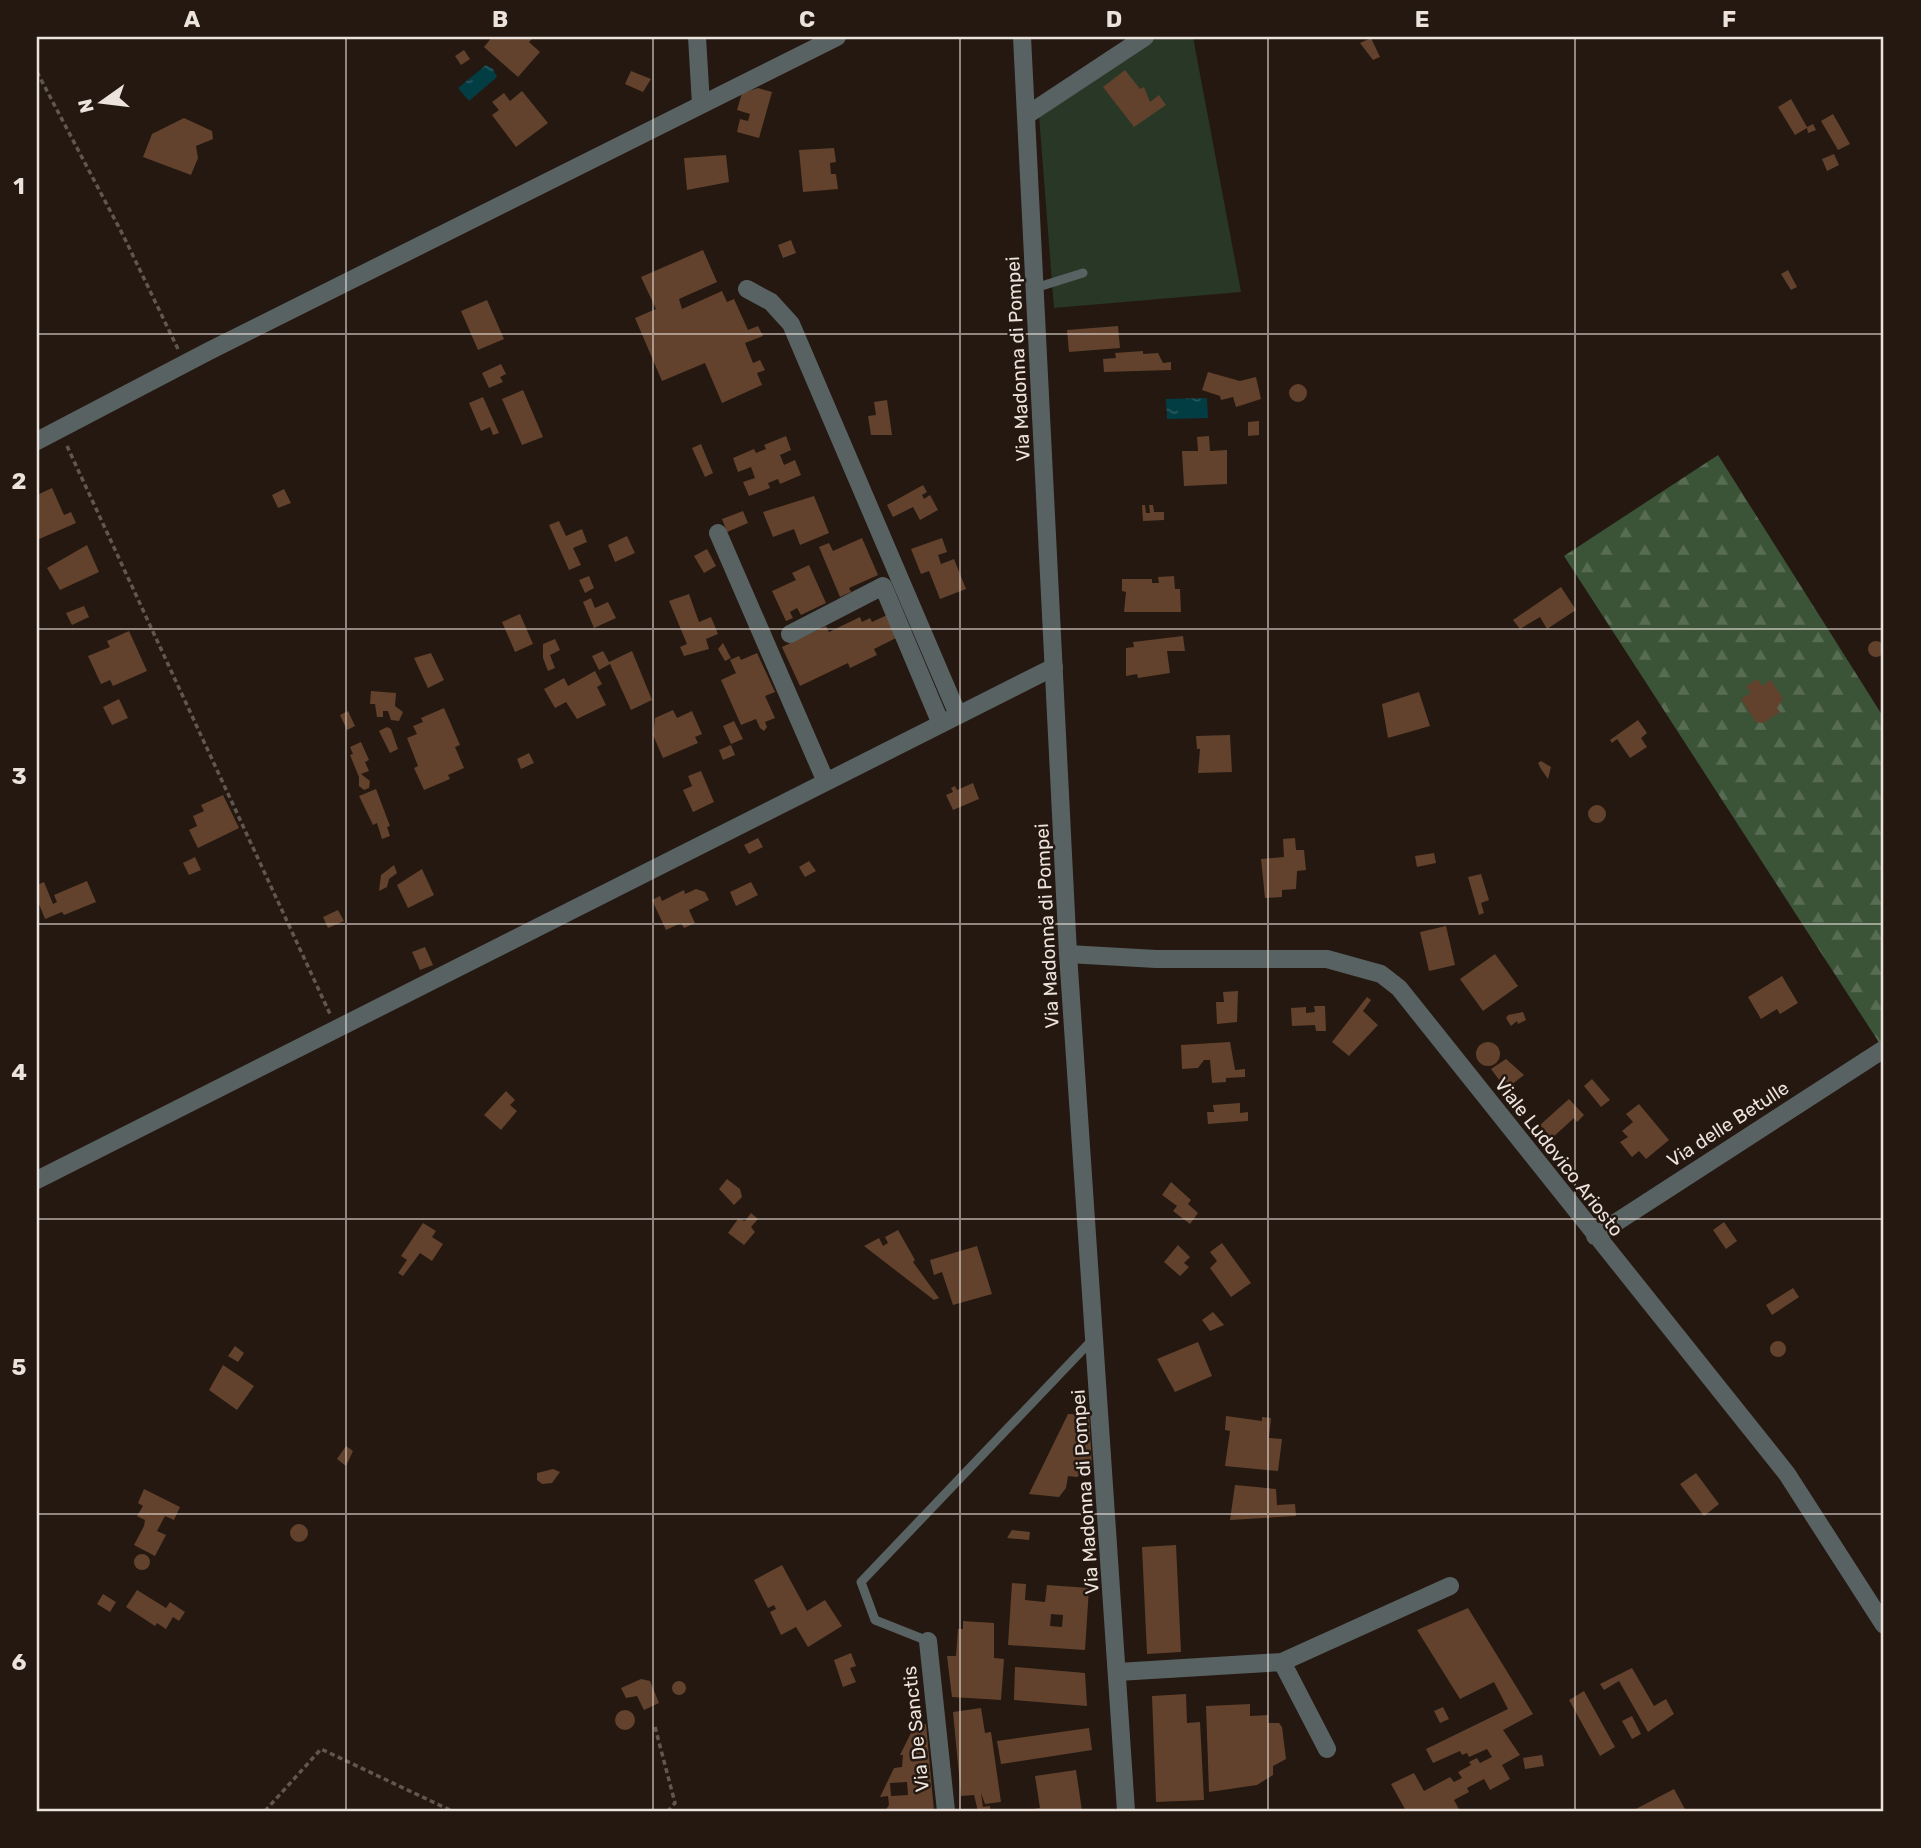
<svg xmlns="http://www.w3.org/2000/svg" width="1921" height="1848" viewBox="0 0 1921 1848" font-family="Rubik,sans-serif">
	<defs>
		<pattern id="forest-firs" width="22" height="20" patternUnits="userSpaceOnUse" patternTransform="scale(1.75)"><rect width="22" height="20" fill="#3b5438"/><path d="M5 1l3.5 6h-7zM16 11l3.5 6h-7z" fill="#586c54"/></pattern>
		<pattern id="water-ripples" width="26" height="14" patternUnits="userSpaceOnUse" patternTransform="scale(1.75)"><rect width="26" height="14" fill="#023d43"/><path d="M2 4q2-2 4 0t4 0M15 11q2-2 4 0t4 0" fill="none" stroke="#27595e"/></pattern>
	</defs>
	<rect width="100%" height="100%" fill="#241810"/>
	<path fill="#283726" d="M1156 37H1193L1241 292 1054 308 1039 116Z"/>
	<path fill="url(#forest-firs)" d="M1718 455 1884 718 1882 1047 1564 556Z"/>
	<path fill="url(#water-ripples)" d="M486 65 493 69 497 77 469 101 458 88Z
		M1207 398 1208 418 1167 419 1166 399Z"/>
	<path fill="#62422c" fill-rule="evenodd" d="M492 37H534L529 42 540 52 518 77 484 47Z
		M1371 38 1380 57 1373 60 1360 43Z
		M464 50 470 59 461 65 455 56Z
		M1125 70 1140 89 1144 87 1150 102 1159 95 1166 105 1134 127 1103 87Z
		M631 71 651 79 643 92 625 84Z
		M758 88 772 92 759 138 737 132 740 119 748 121 750 114 737 110 742 93Z
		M522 91 548 123 516 147 492 115 499 110 492 102 504 93 510 101Z
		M1791 99 1807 127 1813 124 1816 130 1808 133 1807 128 1795 135 1778 107Z
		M1833 114 1850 144 1838 150 1821 121Z
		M184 118 212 131 213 139 196 146 198 158 191 175 143 157 152 134Z
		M834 148 836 162 830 163 831 174H836L838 189 803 192 799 150Z
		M1834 154 1839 165 1827 171 1822 159Z
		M726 155 729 182 687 190 684 158Z
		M791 240 796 253 783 258 778 245Z
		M703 250 717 282 679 299 682 309 722 291 727 302 734 299 748 330 758 326 763 336 745 343 753 363 760 360 765 370 757 373 762 385 722 403 705 363 662 381 635 318 656 309 641 277Z
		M1788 270 1797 287 1791 290 1781 274Z
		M487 300 504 339 478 350 461 311Z
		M1118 326 1120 348 1069 352 1067 330Z
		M1143 351V354L1158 353 1163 363 1171 362V370L1104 372 1103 359 1116 358 1115 353Z
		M501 364 506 374 500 377 503 382 489 388 482 373Z
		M1208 372 1240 381 1256 377 1261 399 1236 407 1233 397 1221 400 1220 396 1202 390Z
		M1289 393a9 9 0 1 1 18 0a9 9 0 1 1-18 0Z
		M523 390 543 437 522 445 502 399Z
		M483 397 499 433 493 435 490 427 481 431 469 403Z
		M887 400 892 435H871L868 416 876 415 874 402Z
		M1259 421V435L1248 436V422Z
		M786 436 791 450 780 455 784 465 795 460 801 475 780 484 778 479 768 483 770 488 749 496 743 482 755 478 751 467 738 472 733 458 754 449 756 453 766 449 764 445Z
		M1209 436 1210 451 1227 450V484L1184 486 1182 451H1198L1197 437Z
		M701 444 713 473 705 477 692 448Z
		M923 485 927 492 922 495 924 499 930 495 938 510 920 520 913 507 893 517 887 505Z
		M52 488 64 515 71 512 76 523 37 540V495Z
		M284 489 291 503 278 508 272 495Z
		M814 496 829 533 800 545 794 529 773 537 763 512Z
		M1142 505H1145L1146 513H1150L1149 505H1153L1154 512H1164V520L1143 521Z
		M743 511 748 523 727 532 722 519Z
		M559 521 566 536 582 529 587 542 573 548 581 565 569 570 549 525Z
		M627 536 635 553 615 562 608 545Z
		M862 538 878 575 849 588 851 592 840 597 819 547 829 543 833 551Z
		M942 538 947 552 938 555 941 564 954 559 966 589 940 599 929 571 921 574 911 549Z
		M87 545 99 572 60 590 47 568Z
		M707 549 716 566 704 573 694 556Z
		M809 565 826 603 801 615 797 608 790 612 793 618 786 621 772 591 796 580 792 573Z
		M589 576 594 588 585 593 579 580Z
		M1174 576 1175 589H1180L1181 612H1124L1126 592 1122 591V579H1152V583H1159L1158 577Z
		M1561 587 1576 610 1547 629 1540 617 1520 629 1513 620Z
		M689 594 699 622 711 617 718 634 706 639 709 649 684 656 680 647 687 644 669 601Z
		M591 598 595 608 608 602 616 618 594 628 583 602Z
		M84 606 89 617 72 625 66 613Z
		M520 614 533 644 515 652 502 622Z
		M887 615 898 637 874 649 877 655 850 668 848 663 800 686 782 647 826 626 829 632 860 617 862 622 870 618 872 622Z
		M129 631 147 671 113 686 110 680 101 684 88 656 110 647 107 641Z
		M1183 636 1185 651H1167L1170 673 1138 678 1137 674 1126 676V648L1134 647 1133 642Z
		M555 639 560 650 550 655 555 668 548 671 543 658V644Z
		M1868 649a8 8 0 1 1 16 0a8 8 0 1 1-16 0Z
		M723 643 731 658 725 661 718 649Z
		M603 651 609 662 632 651 652 700 631 710 610 664 599 670 592 656Z
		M431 653 444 680 428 688 414 658Z
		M757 653 775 692 765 696 775 718 765 722 767 727 764 731 760 728 756 719 741 725 721 680 736 673 730 660 739 656 741 660Z
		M595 671 602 684 597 687 606 705 577 719 566 702 555 708 544 689 564 678 568 686Z
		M1758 679 1762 686 1771 680 1783 699 1777 708 1780 712 1763 723 1756 722 1741 699 1751 693 1746 686Z
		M371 691 396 693 395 706 403 712 399 721 391 720 388 711H383V717H377L375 704H370Z
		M1419 692 1430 726 1388 738 1382 704Z
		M119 699 128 718 112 725 103 707Z
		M444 708 460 745 455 747 464 768 448 775 450 779 424 790 414 768 418 766 407 738 417 734 413 726 423 722 421 718Z
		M673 710 677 718 692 711 702 734 695 737 698 743 663 758 653 735 655 718Z
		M348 711 355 726 347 730 340 715Z
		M1638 720 1647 733 1641 738 1647 747 1630 758 1617 739 1612 743 1610 740Z
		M734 721 743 739 731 744 723 726Z
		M387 727 391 729 398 749 390 753 379 731Z
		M1230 735 1232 772 1198 773 1200 749H1197L1196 736Z
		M361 742 369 760 365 762 369 771 361 774 370 781 369 788 364 790 359 786V777L350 755 353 754 350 747Z
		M731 745 735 755 723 760 719 750Z
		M529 753 534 763 521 769 517 759Z
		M1541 761 1551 767 1548 779 1541 769 1538 763Z
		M701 771 714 802 693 812 683 790 692 786 688 776Z
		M973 783 979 799 953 810 946 795 953 792 951 788 955 786 957 790Z
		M376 789 390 826 387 827 390 836 382 839 377 823 373 825 359 796Z
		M223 795 239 828 198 848 189 830 197 826 193 816 204 811 201 805Z
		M1588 814a9 9 0 1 1 18 0a9 9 0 1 1-18 0Z
		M758 838 763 847 749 854 744 845Z
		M1295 838 1296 850H1304L1306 870 1297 871 1296 889 1282 890V897L1265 898 1261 859 1284 857 1283 839Z
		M1434 853 1436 863 1417 867 1415 856Z
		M195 857 201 870 189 875 183 863Z
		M809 861 816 871 805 877 799 867Z
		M394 865 397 873 389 879 387 887 379 891 381 875Z
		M422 869 434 895 408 908 397 885Z
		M1481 874 1489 900 1481 903 1484 913 1479 915 1468 877Z
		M87 881 96 902 64 915 62 912 45 919 37 899V885L44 882 53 904 57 902 54 895Z
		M751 882 758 895 736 906 730 892Z
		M696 889 705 892 709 900 689 910 695 923 684 928 681 923 666 930 652 900 660 896 662 901 684 890 685 894Z
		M338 910 344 921 328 928 323 917Z
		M1446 926 1455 965 1429 971 1420 932Z
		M425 947 433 965 420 970 412 952Z
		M1495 954 1518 986 1483 1011 1460 979Z
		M1782 976 1798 1003 1780 1014 1777 1009 1761 1019 1748 997Z
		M1238 991 1237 1022 1217 1024 1216 1002H1224L1223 992Z
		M1367 997 1371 1000 1363 1011 1378 1025 1349 1056 1332 1042Z
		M1314 1006H1325L1326 1031H1316L1315 1025 1292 1026 1291 1008 1306 1007V1013L1315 1012Z
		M1523 1012 1526 1020 1518 1024 1517 1021 1511 1026 1506 1018 1508 1015Z
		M1230 1042 1235 1070 1245 1069V1077L1226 1078V1082L1212 1083 1210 1060H1204L1198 1068 1182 1069 1181 1045Z
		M1476 1054a12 12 0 1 1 24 0a12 12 0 1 1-24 0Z
		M1506 1059 1524 1075 1506 1089 1491 1069Z
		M1592 1079 1610 1100 1601 1107 1584 1086Z
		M506 1091 515 1100 510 1105 517 1111 501 1130 484 1115Z
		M1569 1099 1584 1115 1577 1122 1574 1118 1552 1138 1540 1125Z
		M1240 1103V1113L1248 1112V1121L1208 1124 1207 1112H1214L1213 1105Z
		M1639 1104 1669 1140 1646 1159 1639 1151 1632 1157 1620 1142 1628 1137 1622 1131 1633 1122 1626 1114Z
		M727 1179 740 1189 742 1197 734 1205 719 1189Z
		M1171 1182 1191 1200 1188 1204 1198 1213 1190 1224 1173 1211 1177 1206 1162 1195Z
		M751 1213 758 1219 751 1227 755 1232 744 1245 728 1233 738 1219 745 1221Z
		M1724 1222 1737 1241 1726 1249 1713 1230Z
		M423 1223 436 1231 432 1237 443 1244 432 1261 420 1253 403 1276 398 1273 407 1260 401 1256Z
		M898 1230 915 1260 913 1262 939 1298 934 1300 864 1246 879 1238 883 1246 888 1243 885 1237Z
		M1222 1243 1251 1283 1231 1297 1210 1268 1217 1261 1210 1252Z
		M1178 1245 1190 1257 1184 1263 1189 1267 1180 1276 1164 1262Z
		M977 1246 992 1294 953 1305 942 1272 934 1275 930 1260Z
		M1793 1288 1799 1297 1772 1315 1766 1305Z
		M1213 1312 1224 1325 1210 1331 1202 1320Z
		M1770 1349a8 8 0 1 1 16 0a8 8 0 1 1-16 0Z
		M1198 1342 1212 1376 1175 1392 1157 1359Z
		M235 1346 244 1353 238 1362 228 1356Z
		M223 1365 254 1386 237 1410 209 1390Z
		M1068 1414 1089 1415 1092 1465 1077 1477 1068 1476 1066 1488 1059 1497 1029 1494Z
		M1226 1416 1262 1421V1417L1271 1418 1269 1438 1282 1439 1278 1471 1225 1466 1230 1431 1225 1430Z
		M346 1446 353 1451 346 1466 337 1459Z
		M553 1469 560 1472 552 1483 542 1484 537 1480V1473Z
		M1696 1473 1719 1504 1704 1516 1680 1484Z
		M1235 1485 1276 1489 1277 1505 1295 1504 1296 1516 1230 1520Z
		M144 1489 180 1507 174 1520 165 1516 157 1531 166 1535 155 1556 134 1545 144 1526 145 1520 137 1516 143 1506 138 1503Z
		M290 1533a9 9 0 1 1 18 0a9 9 0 1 1-18 0Z
		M1012 1530 1030 1532 1029 1540 1007 1538Z
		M1176 1545 1181 1652 1147 1654 1142 1547Z
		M134 1562a8 8 0 1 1 16 0a8 8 0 1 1-16 0Z
		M782 1565 807 1611 825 1600 842 1626 808 1647 796 1627 781 1635 770 1612 776 1609 774 1605 768 1608 754 1580Z
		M1012 1583 1026 1584 1025 1600 1045 1602 1047 1585 1089 1588 1085 1650 1008 1645ZM1051 1614 1063 1615 1062 1627 1050 1626Z
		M137 1590 166 1608 170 1602 185 1612 179 1621 173 1617 166 1629 157 1623 155 1626 126 1607Z
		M103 1594 116 1602 110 1612 97 1604Z
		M1468 1608 1533 1714 1503 1730 1520 1755 1502 1765 1510 1779 1490 1790 1484 1779 1467 1788 1469 1792 1454 1800 1460 1811H1406L1391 1784 1414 1773 1424 1791 1450 1777 1454 1782 1462 1778 1458 1772 1471 1765 1469 1762 1477 1758 1480 1763 1492 1757 1487 1749 1469 1757 1467 1753 1462 1755 1460 1751 1433 1763 1426 1749 1508 1709 1494 1682 1460 1699 1417 1630Z
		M963 1621 994 1623V1658L1004 1659 1001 1700 952 1697 947 1656H956L958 1629H963Z
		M851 1653 856 1666 850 1668 856 1682 843 1687 834 1660Z
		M1015 1667 1085 1673 1087 1706 1014 1700Z
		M1632 1668 1654 1706 1666 1699 1674 1714 1648 1732 1619 1681 1604 1690 1600 1684Z
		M641 1679 650 1681 659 1703 644 1710 637 1696 626 1698 621 1688Z
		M672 1688a7 7 0 1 1 14 0a7 7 0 1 1-14 0Z
		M1584 1691 1615 1747 1600 1756 1569 1700Z
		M1186 1694 1187 1723 1200 1722 1204 1800 1156 1802 1152 1696Z
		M1250 1704V1716L1268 1715V1723H1279L1282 1727 1286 1759 1273 1766V1775L1257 1785 1209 1792 1206 1706Z
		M1443 1707 1449 1719 1440 1723 1434 1711Z
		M981 1708 985 1733 991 1732 1001 1802 985 1804 981 1793 983 1807 990 1806V1811H978L974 1795 961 1796 953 1712Z
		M615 1720a10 10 0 1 1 20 0a10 10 0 1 1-20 0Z
		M1632 1716 1641 1734 1632 1739 1622 1721Z
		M926 1724 934 1811H885L889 1805 888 1796 880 1797 894 1768 902 1767 903 1755H900L915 1725ZM907 1782 908 1795 891 1796 890 1783Z
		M1089 1728 1092 1750 1001 1764 997 1741Z
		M1542 1755 1544 1766 1525 1769 1523 1758Z
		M1076 1770 1082 1811H1034V1809L1040 1808 1035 1776Z
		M1674 1789 1686 1811H1632Z"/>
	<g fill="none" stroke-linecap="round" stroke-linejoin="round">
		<path stroke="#62574f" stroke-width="3.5" stroke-dasharray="5 3.5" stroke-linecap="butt" d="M37 72 124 237 178 349
			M67 446 330 1014
			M655 1727 675 1803 668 1811
			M265 1811 321 1749 452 1811"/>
		<path stroke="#596262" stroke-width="9" d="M1035 288 1083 273
			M928 1641 875 1620 861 1582 1094 1338"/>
		<path stroke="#596262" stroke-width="18" d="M697 37 701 105
			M1027 115 1145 37
			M747 289 771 302 791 324 958 715
			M37 441 209 351 837 37
			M718 533 826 782
			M790 634 883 586 941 724
			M1068 954 1156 959H1327L1381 974 1399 988 1787 1474 1884 1625
			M37 1180 1054 667
			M1595 1236 1884 1049
			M928 1641 946 1811
			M1282 1662 1327 1749
			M1118 1672 1282 1662 1450 1586"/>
		<path stroke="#596262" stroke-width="18" d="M1022 37 1068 954 1126 1811"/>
	</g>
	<path fill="none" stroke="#ece3dd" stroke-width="2" stroke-opacity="0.55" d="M346 37V1811M653 37V1811M960 37V1811M1268 37V1811M1575 37V1811M37 334H1884M37 629H1884M37 924H1884M37 1219H1884M37 1514H1884"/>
	<g text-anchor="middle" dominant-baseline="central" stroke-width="5" stroke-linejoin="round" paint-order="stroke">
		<g font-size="19" fill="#ece3dd" stroke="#241810">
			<text transform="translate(1018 359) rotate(-93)">Via Madonna di Pompei</text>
			<text transform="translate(1047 926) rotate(-93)">Via Madonna di Pompei</text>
			<text transform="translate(1728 1124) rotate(-33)">Via delle Betulle</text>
			<text transform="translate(1559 1157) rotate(52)">Viale Ludovico Ariosto</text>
			<text transform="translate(1085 1492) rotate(-94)">Via Madonna di Pompei</text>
			<text transform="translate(916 1729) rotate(-96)">Via De Sanctis</text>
		</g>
	</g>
	<rect width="1921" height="1848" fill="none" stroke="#241810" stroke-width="77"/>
	<g transform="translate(102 102) rotate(256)" stroke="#241810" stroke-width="5" paint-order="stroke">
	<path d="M0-5L12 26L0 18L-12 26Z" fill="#ece3dd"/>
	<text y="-10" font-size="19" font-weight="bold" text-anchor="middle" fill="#ece3dd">N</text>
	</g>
	<rect x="38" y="38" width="1844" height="1772" fill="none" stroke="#ece3dd" stroke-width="2.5"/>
	<g font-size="23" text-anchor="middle" font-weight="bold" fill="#ece3dd">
		<text x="192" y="27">A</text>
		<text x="500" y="27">B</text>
		<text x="807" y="27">C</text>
		<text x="1114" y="27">D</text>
		<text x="1422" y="27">E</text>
		<text x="1729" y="27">F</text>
		<text x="19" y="194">1</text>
		<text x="19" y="489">2</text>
		<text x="19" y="784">3</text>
		<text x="19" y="1080">4</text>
		<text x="19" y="1375">5</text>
		<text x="19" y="1670">6</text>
	</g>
</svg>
